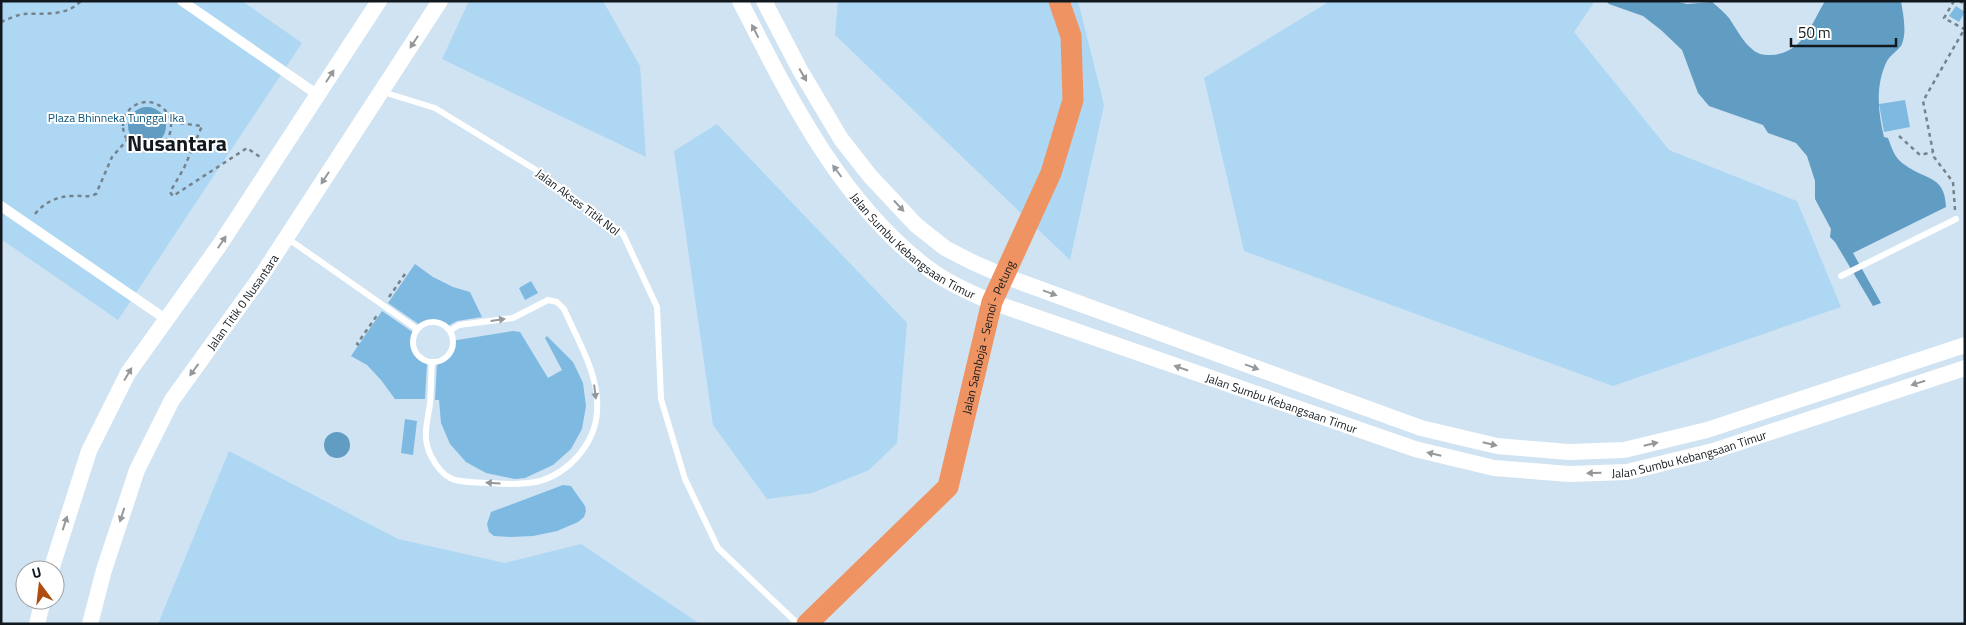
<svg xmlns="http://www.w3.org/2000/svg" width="1966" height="625" viewBox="0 0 1966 625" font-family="'Titillium Web',sans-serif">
	<rect width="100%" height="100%" fill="#cfe3f2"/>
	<path fill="#aed7f4" d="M1 1H242L302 43 118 320 1 239Z
		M469 1H603L640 66 646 157 442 59Z
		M838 1H1078L1104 105 1070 260 835 35Z
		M1330 1H1595L1574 32 1669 150 1797 201 1841 307 1613 386 1244 251 1204 78Z
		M717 124 907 323 897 443 869 470 812 493 767 499 713 425 674 151Z
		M229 451 398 539 505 563 581 544 700 624H158Z"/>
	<path fill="#619cc3" d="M1606 1H1674L1687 4 1712 2C1718 7 1724 12 1729 18 1736 28 1742 41 1752 49 1757 54 1763 55 1770 55 1802 54 1811 25 1825 1H1901C1903 14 1907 31 1902 44 1899 50 1891 54 1887 61 1875 85 1878 112 1884 137L1888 138C1892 149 1895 159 1905 165 1925 180 1945 175 1946 207L1853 253 1881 303 1873 306 1835 242 1830 237 1831 229 1815 199V181L1807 156 1796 143 1768 133 1763 125 1709 106 1698 93 1682 50 1661 30 1643 16 1609 4Z
		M128 126a19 19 0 1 1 38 0a19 19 0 1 1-38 0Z
		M324 445a13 13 0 1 1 26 0a13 13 0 1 1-26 0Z"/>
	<path fill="#7eb9e1" d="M1956 6 1965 12 1959 22 1949 16Z
		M1905 100 1910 127 1884 132 1879 104Z
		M415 264 433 277 453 287 470 292 482 317 457 321 448 326 446 330 442 326 434 324 426 326 422 329 420 325 388 303Z
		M531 281 538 293 525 300 519 288Z
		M382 311 414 333 418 334 415 340 417 349 423 357 430 359 427 363 425 399H395L381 380 367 365 351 356Z
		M513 331 520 332 548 378 562 370 545 338 547 336 573 362 583 383 586 406 582 429 571 449 553 465 525 478 515 479 486 473 466 462 450 444 441 423 439 400H435L437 363 435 359 442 357 449 350 451 341Z
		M405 419 417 421 413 455 401 453Z
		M563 485 571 486 585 506 586 511 584 517 578 522 557 531 533 536 510 537 494 536 489 532 487 524 491 512Z"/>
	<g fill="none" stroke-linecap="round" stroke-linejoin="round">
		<path stroke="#75838d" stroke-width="2.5" stroke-dasharray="4 4" stroke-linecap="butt" d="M1954 1 1944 18 1964 29
			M1959 1 1965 4
			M1 22C8 19 17 15 24 14 43 13 66 17 81 1
			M123 126a24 24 0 1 1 48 0a24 24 0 1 1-48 0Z
			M172 122 202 126 184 168 170 192 173 196 247 148 260 157
			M1899 136 1920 155 1933 152
			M1955 210 1953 182 1934 157 1923 101 1965 28
			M35 214C45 202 57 196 73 196 82 195 87 198 96 194L112 157 127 140
			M389 297 405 274 407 276
			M359 345 357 344 378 314"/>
		<path stroke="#fff" stroke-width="6" d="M383 92 435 108 536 170 623 234 657 307 661 399 685 479 718 548 798 624
			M287 238 417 329
			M1841 276 1956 219
			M413 342a20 20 0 1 1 40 0a20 20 0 1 1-40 0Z
			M432 363C431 377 431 391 430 404 427 423 422 438 431 456 446 485 459 481 487 483 505 484 523 485 540 481 570 472 595 443 597 412 600 376 578 341 564 309L557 302 548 300 513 318 459 325 451 330"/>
		<path stroke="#fff" stroke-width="10" d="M182 1 318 95
			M1 206 167 320"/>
		<g stroke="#fff" stroke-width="16">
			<path id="s1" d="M740 1C789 97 840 202 929 269 948 283 970 293 992 302L1415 449 1494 468 1569 474 1627 472 1713 451 1965 368"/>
			<path d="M764 1 800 70 841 139 870 176 916 225 945 248 972 262 1004 276 1421 428 1497 446 1569 452 1624 450 1707 430 1965 345"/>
			<path d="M51 570 89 451 128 373 219 246 379 1"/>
			<path d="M37 624 43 600"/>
			<path id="s2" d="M90 624 104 570 137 470 172 400 262 275 440 1"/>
		</g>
		<path stroke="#ef9362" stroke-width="21" id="s3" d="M807 624 948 487 992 302 1051 173 1073 100 1071 36 1059 1"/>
	</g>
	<defs><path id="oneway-solid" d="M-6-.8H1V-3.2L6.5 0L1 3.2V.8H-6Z" transform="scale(1.25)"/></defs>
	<g fill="#94989a">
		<use href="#oneway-solid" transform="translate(755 31) rotate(-117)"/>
		<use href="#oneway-solid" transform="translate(414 42) rotate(123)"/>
		<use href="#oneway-solid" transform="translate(803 75) rotate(60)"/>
		<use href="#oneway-solid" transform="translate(330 76) rotate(-57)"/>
		<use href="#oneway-solid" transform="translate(837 171) rotate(-127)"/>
		<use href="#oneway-solid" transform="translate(325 178) rotate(123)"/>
		<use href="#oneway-solid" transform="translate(899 206) rotate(47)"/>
		<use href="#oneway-solid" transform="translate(222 242) rotate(-56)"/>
		<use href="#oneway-solid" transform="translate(1050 293) rotate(20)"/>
		<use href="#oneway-solid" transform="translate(498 320) rotate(-8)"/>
		<use href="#oneway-solid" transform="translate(1252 367) rotate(20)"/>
		<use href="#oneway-solid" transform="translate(1181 368) rotate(-161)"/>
		<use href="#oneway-solid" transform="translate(194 370) rotate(126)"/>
		<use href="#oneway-solid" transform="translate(128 374) rotate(-59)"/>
		<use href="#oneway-solid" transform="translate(1918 383) rotate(162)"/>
		<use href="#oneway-solid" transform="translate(595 392) rotate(83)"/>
		<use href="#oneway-solid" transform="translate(1490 444) rotate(13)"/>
		<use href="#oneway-solid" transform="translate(1651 444) rotate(-13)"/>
		<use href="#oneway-solid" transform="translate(1434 454) rotate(-167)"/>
		<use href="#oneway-solid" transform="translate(1594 473) rotate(178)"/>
		<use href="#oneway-solid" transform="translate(493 483) rotate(-176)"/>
		<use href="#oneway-solid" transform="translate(122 515) rotate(108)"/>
		<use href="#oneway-solid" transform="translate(65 523) rotate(-72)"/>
	</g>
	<g text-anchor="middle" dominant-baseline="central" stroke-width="4" stroke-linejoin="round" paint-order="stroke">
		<g font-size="12" fill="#09547a" stroke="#fff">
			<text x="116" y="117">Plaza Bhinneka Tunggal Ika</text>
		</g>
		<g font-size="12" fill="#12191e" stroke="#fff">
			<text transform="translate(578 202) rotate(37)">Jalan Akses Titik Nol</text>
			<text stroke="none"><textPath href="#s1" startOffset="304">Jalan Sumbu Kebangsaan Timur</textPath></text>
			<text stroke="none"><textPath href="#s2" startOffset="360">Jalan Titik 0 Nusantara</textPath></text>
			<text stroke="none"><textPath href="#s3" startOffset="352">Jalan Samboja - Semoi - Petung</textPath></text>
			<text stroke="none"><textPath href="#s1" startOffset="709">Jalan Sumbu Kebangsaan Timur</textPath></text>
			<text stroke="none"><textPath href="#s1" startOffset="1129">Jalan Sumbu Kebangsaan Timur</textPath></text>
		</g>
		<g font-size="22" font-weight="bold" fill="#12191e" stroke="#fff">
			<text x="177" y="143">Nusantara</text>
		</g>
	</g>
	<rect width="1966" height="625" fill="none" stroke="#12191e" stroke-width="5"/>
	<g transform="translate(40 585) rotate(345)"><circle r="24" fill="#ffffff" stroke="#a0a3a5"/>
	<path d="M0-4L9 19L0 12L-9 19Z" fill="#af4d0f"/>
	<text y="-8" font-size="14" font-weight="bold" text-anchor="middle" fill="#12191e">U</text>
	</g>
	<path d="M1791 38v8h105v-8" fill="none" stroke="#12191e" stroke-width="2.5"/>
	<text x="1798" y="38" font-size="15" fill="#12191e" stroke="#ffffff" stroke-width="4" paint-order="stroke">50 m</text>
</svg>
